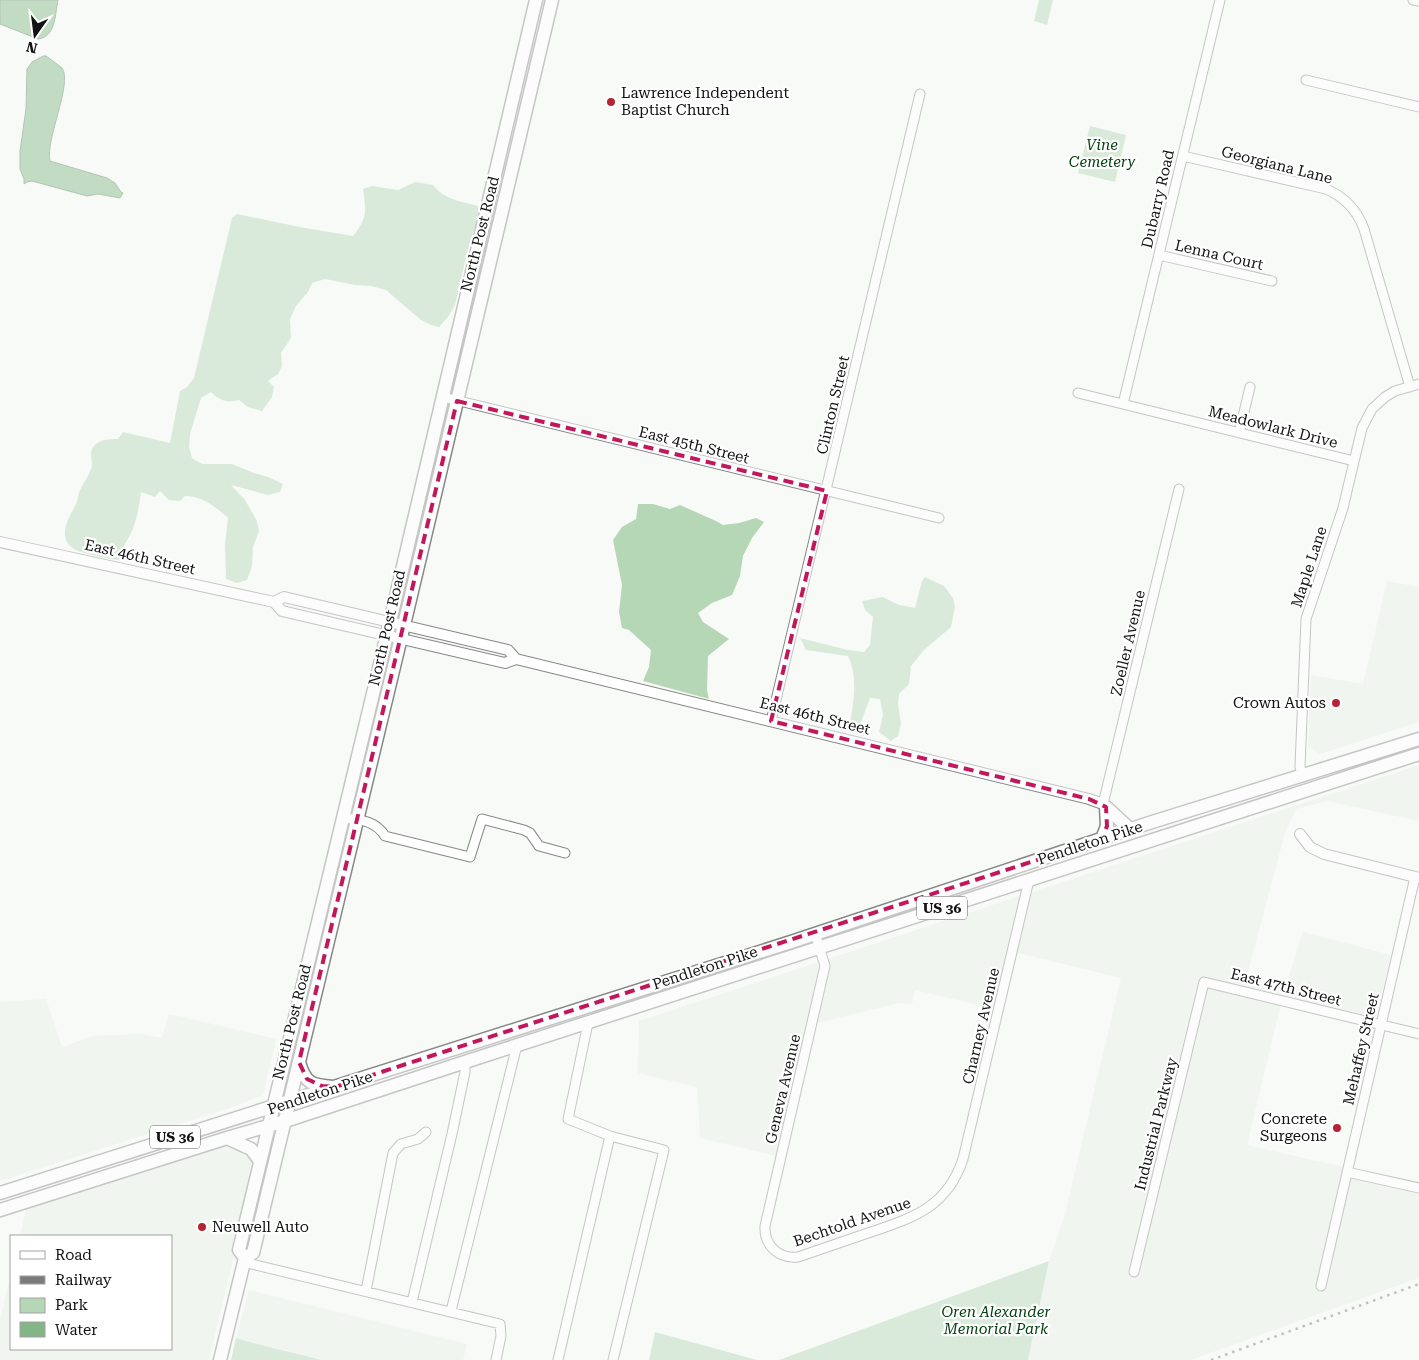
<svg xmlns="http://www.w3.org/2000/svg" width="1419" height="1360" viewBox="0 0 1419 1360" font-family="'Roboto Serif',serif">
	<rect width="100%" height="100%" fill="#f8faf8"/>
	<path fill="#e7efe7" d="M1387 581 1419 587V722L1320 754 1308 746 1311 675 1363 684Z
		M1419 765V821L1327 801 1296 809 1285 833 1246 979 1285 988 1303 932 1391 955 1375 1021 1282 999 1247 1145 1419 1184V1278L1191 1360H1028L1049 1261 1064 1218 1121 978 1018 953 1003 1011 915 990 912 1004 899 1003 817 1023 785 1158 700 1138 697 1087 638 1073 639 1021Z
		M46 999 62 1047 93 1036 138 1034 162 1038 169 1014 276 1039 263 1095 233 1107 0 1181V1002Z
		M233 1144 248 1149 256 1164 209 1360H0V1321L11 1272V1349H171V1236H20L26 1209Z
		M249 1290 467 1344 463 1360H321L284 1350 271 1349 236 1338Z"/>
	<path fill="#b5d7b6" d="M1039 0H1053L1047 25 1034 21Z
		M1090 126 1126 135 1115 182 1078 173Z
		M415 182 433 185C445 200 460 201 478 206V218L468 249 455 305 448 317 439 327 431 325 421 320 386 290 371 286 355 285 325 279 312 283 308 292 296 306 290 319 291 338 281 353 282 366 278 374 268 381 274 387 272 397 262 411 248 407 239 400C227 403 220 401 211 392L201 398 190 434 189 447 192 458 202 464H232L254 473 268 477 283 484 280 492 268 495 231 485 245 500 257 521 259 531 253 547 252 566 247 580 237 583 226 579 225 544 228 518C216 507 202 496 185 496L180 501 169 500 160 491 155 497 141 492C139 507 137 521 130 535 125 544 121 550 119 560 110 559 80 553 74 549 56 537 69 518 76 504 78 500 78 494 80 490 83 483 88 477 91 469 94 462 88 455 93 447 100 439 108 439 118 439L123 432 170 443 180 391 187 387 194 378 232 218 237 214 305 228 353 236C368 217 366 212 363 189L372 186 398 190Z
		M638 504H653L670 509 680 505 716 521 723 525 739 523 756 518 764 522 752 538 743 556 740 576 732 595 712 603 698 613 703 622 729 639 708 656 707 690 709 699 643 681 649 667 651 650 629 630 622 628 619 612 622 585 613 540 622 527 636 519Z
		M925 577 944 586 953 598 955 607 951 627 924 650 911 666 909 684 899 694 898 704 901 724 898 736 891 741 879 732 883 715 880 699 870 698 858 730 849 729C853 704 859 679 848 656L806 650 800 638 848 650 864 652 870 645 873 617 865 610 862 601 883 597 899 605 915 608 922 581Z
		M1049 1261 1028 1360H779Z
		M655 1332 757 1360H649Z
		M236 1338C264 1347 293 1352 321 1360H231Z"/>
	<path fill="#82b684" stroke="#608562" d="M0 0H58C55 14 56 37 38 39L0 24Z
		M43 56H46C50 59 60 66 62 68 73 83 45 140 50 161L107 178 115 183 121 192 123 193 120 198 98 194 87 196 32 181 27 182 24 184V179L20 169V151L26 109 27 69 32 62Z"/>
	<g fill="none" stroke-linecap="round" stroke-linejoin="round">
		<defs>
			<path id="minor" d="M1413 0 1419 1
				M1306 80 1419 107
				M1183 156 1326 189C1345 197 1357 210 1364 229L1410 387
				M1159 255 1272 281
				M1078 393 1354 461
				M443 397 939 518
				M1123 404 1220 0
				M1239 433 1250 387
				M771 721 920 94
				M1302 774 1300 767 1306 619 1343 508 1362 428 1372 409 1385 397 1395 391 1419 384
				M1103 804 1179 489
				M343 818C360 820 375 820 385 836L470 857 482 819 524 830 530 833 539 846 565 853
				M815 933 825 966 765 1226C764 1246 779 1259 798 1257 821 1249 844 1241 868 1233 912 1218 947 1208 963 1159L1029 880
				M588 1023 568 1119 610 1136 664 1150 613 1360
				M1347 1172 1419 1188
				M243 1262 500 1324 501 1336 496 1360
				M1134 1272 1204 982 1419 1034
				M1321 1286 1415 877
				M366 1291 393 1153 401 1144 418 1139 426 1132
				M412 1302 452 1134 465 1072V1062
				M451 1311 517 1045
				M558 1360 610 1136"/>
			<path id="tertiary" d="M0 542 274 602 282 611 505 663 516 659 1089 799 1103 804 1106 807
				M274 602 284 597 508 650 516 659
				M1300 834 1310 847 1324 854 1419 878"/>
			<path id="primary" d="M1106 807 1130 829
				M1102 839 1107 826 1106 807
				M299 1062C305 1084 312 1085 333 1087
				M227 1138 251 1149 260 1161
				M0 1193 791 942 1149 823 1419 739
				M0 1210 227 1138 285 1121 465 1062 1419 754
				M245 1258 239 1250 377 677 536 0
				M220 1360 245 1258 253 1253 404 625 552 0"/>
		</defs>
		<use href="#minor" stroke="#868886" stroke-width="11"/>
		<use href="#tertiary" stroke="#868886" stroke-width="12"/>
		<use href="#primary" stroke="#868886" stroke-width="15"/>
		<use href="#minor" stroke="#fff" stroke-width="9"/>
		<use href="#tertiary" stroke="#fff" stroke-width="10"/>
		<use href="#primary" stroke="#fff" stroke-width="12"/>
		<path stroke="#7a7c7a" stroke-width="2.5" stroke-dasharray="2.5 5" stroke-linecap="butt" d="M1211 1360 1419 1284"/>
	</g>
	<path d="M0 0H1419V1360H0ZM457 401 827 491 771 721 1089 799 1106 807 1107 826 1102 839 335 1087 322 1086 307 1079 299 1062Z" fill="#f8faf8" fill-opacity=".55" fill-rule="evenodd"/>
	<path fill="none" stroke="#c2185b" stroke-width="4" stroke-dasharray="10 6" stroke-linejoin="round" d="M457 401 827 491 771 721 1089 799 1106 807 1107 826 1102 839 335 1087 322 1086 307 1079 299 1062Z"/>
	<g fill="#b52335" stroke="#fff" stroke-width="2">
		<circle cx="611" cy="102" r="5"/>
		<circle cx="1336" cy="703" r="5"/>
		<circle cx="1337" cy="1128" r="5"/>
		<circle cx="202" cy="1227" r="5"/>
	</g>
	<g text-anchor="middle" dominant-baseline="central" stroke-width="4.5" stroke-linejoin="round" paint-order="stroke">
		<g fill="#fff" stroke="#595a59" stroke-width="1">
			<rect x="917" y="896.5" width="50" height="23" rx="4"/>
			<rect x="150" y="1125.5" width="50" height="23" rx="4"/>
		</g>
		<g font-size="14" font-weight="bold" fill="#121312">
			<text x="942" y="908">US 36</text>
			<text x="175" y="1137">US 36</text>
		</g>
		<g font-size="15" fill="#121312" stroke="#fff" text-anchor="start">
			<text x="621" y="93">Lawrence Independent<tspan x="621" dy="17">Baptist Church</tspan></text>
			<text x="1326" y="703" text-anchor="end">Crown Autos</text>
			<text x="1327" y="1119" text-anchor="end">Concrete<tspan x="1327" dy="17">Surgeons</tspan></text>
			<text x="212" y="1227">Neuwell Auto</text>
		</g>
		<g font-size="15" font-style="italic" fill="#064111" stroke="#fff">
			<text x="1102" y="145">Vine<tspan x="1102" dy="17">Cemetery</tspan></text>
			<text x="996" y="1312">Oren Alexander<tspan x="996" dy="17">Memorial Park</tspan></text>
		</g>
		<g font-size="15" fill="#121312" stroke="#fff">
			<text transform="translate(1277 165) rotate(14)">Georgiana Lane</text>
			<text transform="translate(1158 199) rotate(-77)">Dubarry Road</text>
			<text transform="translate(480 234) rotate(-76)">North Post Road</text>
			<text transform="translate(1219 255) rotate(13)">Lenna Court</text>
			<text transform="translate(833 405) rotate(-77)">Clinton Street</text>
			<text transform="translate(1273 427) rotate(14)">Meadowlark Drive</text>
			<text transform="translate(694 445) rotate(14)">East 45th Street</text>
			<text transform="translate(140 557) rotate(13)">East 46th Street</text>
			<text transform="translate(1309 567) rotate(-72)">Maple Lane</text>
			<text transform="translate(387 628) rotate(-77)">North Post Road</text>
			<text transform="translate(1128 643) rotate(-77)">Zoeller Avenue</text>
			<text transform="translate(815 716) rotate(14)">East 46th Street</text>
			<text transform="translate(1090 843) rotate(-18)">Pendleton Pike</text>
			<text transform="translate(705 968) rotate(-18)">Pendleton Pike</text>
			<text transform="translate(1286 987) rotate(14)">East 47th Street</text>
			<text transform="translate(292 1022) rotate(-76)">North Post Road</text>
			<text transform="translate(981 1026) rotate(-77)">Charney Avenue</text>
			<text transform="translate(1361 1049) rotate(-77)">Mehaffey Street</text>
			<text transform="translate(783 1089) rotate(-77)">Geneva Avenue</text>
			<text transform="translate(320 1093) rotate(-18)">Pendleton Pike</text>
			<text transform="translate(1156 1124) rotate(-76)">Industrial Parkway</text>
			<text transform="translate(852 1222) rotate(-19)">Bechtold Avenue</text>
		</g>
	</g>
	<rect x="10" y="1235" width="162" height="115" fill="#ffffff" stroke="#a0a1a0"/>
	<rect x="20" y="1251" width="25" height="8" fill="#ffffff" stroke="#a0a1a0"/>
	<text x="55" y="1260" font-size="15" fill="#121312">Road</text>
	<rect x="20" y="1276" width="25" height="8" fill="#7a7c7a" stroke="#a0a1a0"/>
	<text x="55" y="1285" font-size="15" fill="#121312">Railway</text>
	<rect x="20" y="1298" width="25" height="15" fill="#b5d7b6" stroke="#a0a1a0"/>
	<text x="55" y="1310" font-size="15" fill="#121312">Park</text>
	<rect x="20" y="1322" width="25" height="15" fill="#82b684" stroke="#a0a1a0"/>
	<text x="55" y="1335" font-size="15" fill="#121312">Water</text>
	<g transform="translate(35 35) rotate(194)" stroke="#ffffff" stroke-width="4" paint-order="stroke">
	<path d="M0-4L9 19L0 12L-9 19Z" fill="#121312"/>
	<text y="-8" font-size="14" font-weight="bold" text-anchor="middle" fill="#121312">N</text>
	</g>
</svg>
